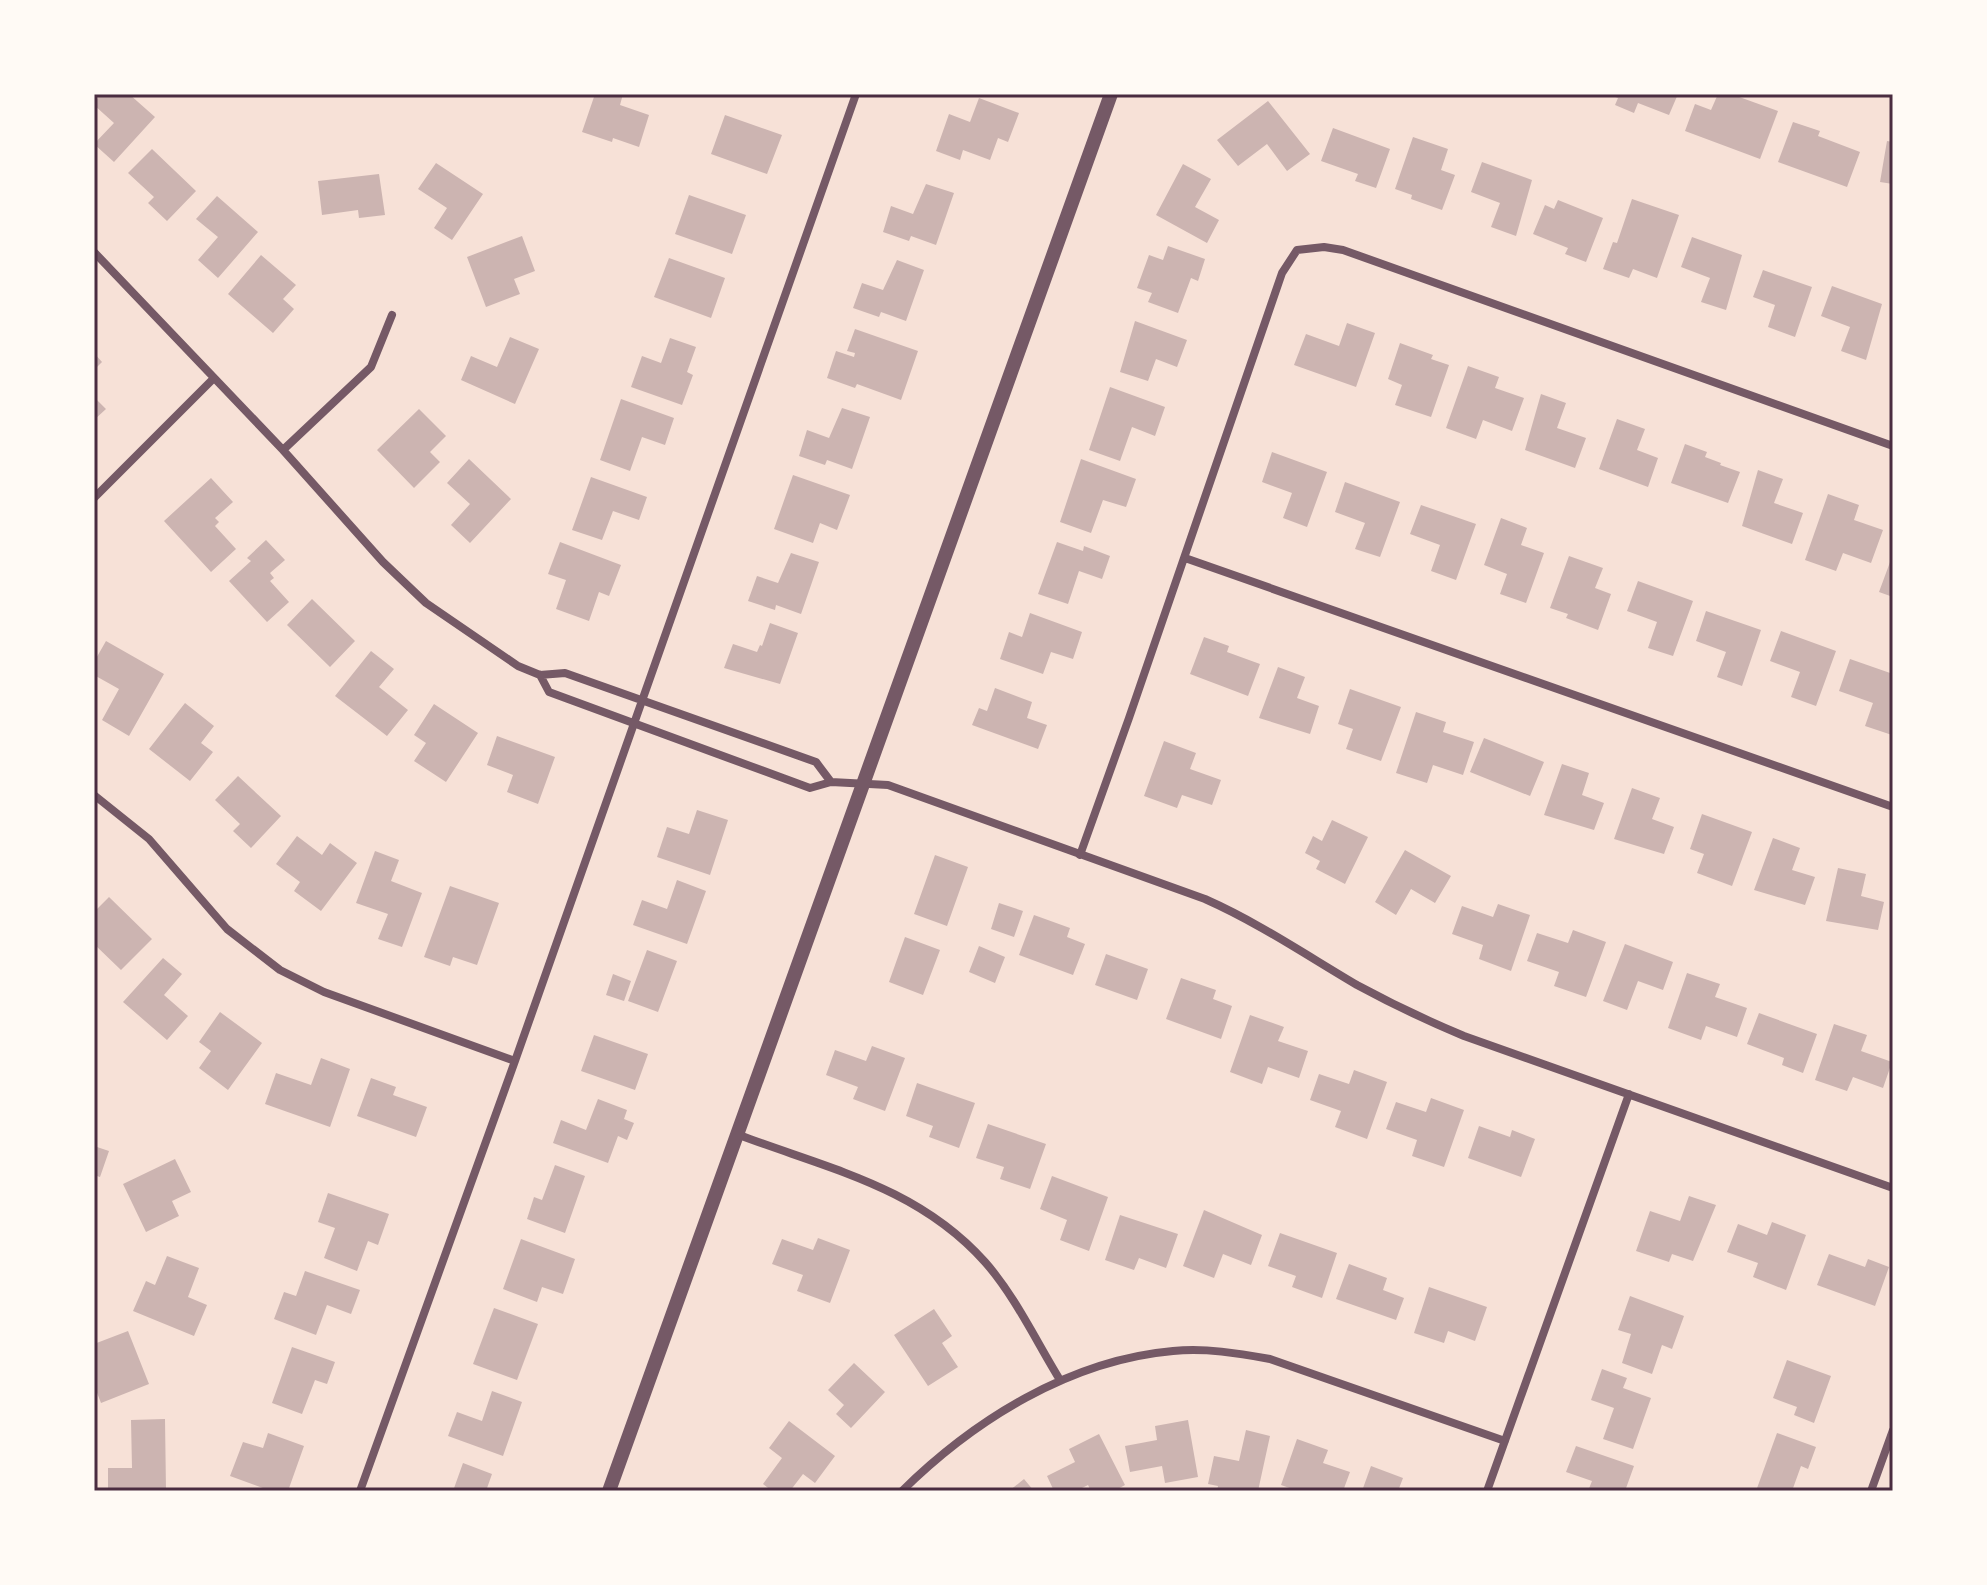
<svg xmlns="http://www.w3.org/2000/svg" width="1987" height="1585" viewBox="0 0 1987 1585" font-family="Lora,serif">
	<rect width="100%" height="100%" fill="#f7e1d7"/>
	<path fill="#ccb4b1" d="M100 94H129L155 117 114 162 94 144 114 123 94 105Z
		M595 94H623L620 105 649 115 639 147 613 138 612 142 582 132Z
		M1607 94H1678L1669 115 1638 103 1634 113 1615 105 1618 98Z
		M1718 94H1731L1778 111 1760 159 1685 131 1695 104 1711 110Z
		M979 98 1019 113 1008 142 998 138 990 160 963 150 960 160 936 151 949 114 970 122Z
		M1268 101 1310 154 1287 171 1267 144 1238 166 1217 140Z
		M725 115 782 135 767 174 711 154Z
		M1793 122 1820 131 1818 136 1860 152 1847 187 1778 162Z
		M1333 128 1390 149 1376 188 1355 181 1358 174 1321 161Z
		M1413 137 1448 149 1441 170 1455 175 1442 210 1411 199 1412 195 1395 189Z
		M1887 141 1893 142V184L1880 182Z
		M152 149 196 191 167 221 148 203 154 197 128 173Z
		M1482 162 1532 180 1516 236 1491 227 1500 203 1471 192Z
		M436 163 483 194 452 240 434 228 447 208 418 189Z
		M1183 164 1211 179 1195 207 1219 220 1207 243 1156 215Z
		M379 174 385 215 359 218 358 210 322 215 318 181Z
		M926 184 954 193 936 245 911 236 909 241 883 232 891 206 913 214Z
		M689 195 746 215 732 254 675 234Z
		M217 196 258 232 218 278 198 260 218 237 196 219Z
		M1632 199 1679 215 1657 278 1633 269 1629 278 1603 269 1613 242 1617 243Z
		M1558 200 1603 218 1586 262 1565 254 1568 248 1533 234 1545 205 1554 209Z
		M522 236 535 271 514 279 520 294 486 307 467 257Z
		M1692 237 1742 255 1726 310 1701 302 1710 278 1681 267Z
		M1168 246 1205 259 1198 281 1191 278 1178 313 1148 302 1152 293 1137 288 1149 255 1163 260Z
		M261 255 296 285 283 299 294 309 273 333 228 294Z
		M669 258 725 278 711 318 654 297Z
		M897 260 924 270 906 321 881 312 879 317 853 308 862 283 883 290Z
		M1763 270 1812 287 1795 337 1768 327 1775 305 1753 297Z
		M1832 286 1882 304 1866 360 1841 351 1850 327 1821 316Z
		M1135 321 1187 340 1177 367 1156 359 1148 381 1120 372Z
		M1347 323 1375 333 1356 387 1294 365 1306 334 1339 346Z
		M855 329 918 351 901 400 857 384 855 388 827 378 836 351 854 357 855 353 847 351Z
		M510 337 539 349 515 404 461 380 471 356 497 367Z
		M670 338 696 347 687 372 693 375 682 405 631 387 642 356 661 363Z
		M1400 343 1433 355 1431 359 1449 365 1431 417 1395 405 1402 385 1388 379Z
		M94 353 102 362 94 370Z
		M1468 366 1499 377 1495 388 1524 398 1512 431 1483 420 1476 439 1446 428Z
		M1110 387 1165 407 1155 436 1132 427 1120 461 1089 450Z
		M1541 394 1566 403 1557 428 1586 438 1575 468 1525 450Z
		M94 397 106 409 94 420Z
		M621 399 674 418 665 445 642 437 630 471 600 460Z
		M842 408 870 417 852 469 827 460 825 465 799 456 807 430 829 438Z
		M419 409 446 436 430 452 440 462 414 488 377 450Z
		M1617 419 1645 429 1637 450 1658 458 1648 487 1599 469Z
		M1685 444 1707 452 1705 457 1721 463 1720 465 1740 472 1728 503 1671 483Z
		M1272 452 1327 472 1307 527 1283 518 1292 493 1262 482Z
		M469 459 511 499 470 543 451 525 470 504 447 483Z
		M1081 459 1136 479 1126 507 1103 500 1091 533 1060 522Z
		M1758 470 1783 479 1774 503 1803 513 1792 544 1742 526Z
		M793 475 850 495 837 530 820 523 813 543 774 529Z
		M591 477 647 497 639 520 613 511 602 540 572 530Z
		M211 478 233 502 215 518 219 522 215 526 236 549 211 572 164 521Z
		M1345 482 1400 502 1380 557 1355 549 1365 523 1335 512Z
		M1828 494 1859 505 1854 520 1883 530 1871 563 1843 553 1836 571 1805 560Z
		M1421 505 1476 524 1456 580 1431 571 1440 545 1410 534Z
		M1501 518 1527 528 1521 545 1544 553 1526 603 1500 594 1507 574 1484 565Z
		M266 540 285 560 270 573 274 578 270 581 289 602 267 622 229 581 251 561 247 558Z
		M560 542 621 565 609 596 599 592 589 621 556 609 566 580 548 574Z
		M1057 542 1083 551 1084 546 1110 556 1102 579 1079 571 1068 604 1038 594Z
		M791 553 819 562 801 614 776 605 775 610 748 601 757 576 778 583Z
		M1893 554V597L1879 592Z
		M1569 556 1603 568 1595 588 1611 594 1598 630 1566 618 1568 614 1550 608Z
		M1638 581 1693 601 1673 656 1648 648 1657 622 1627 611Z
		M312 599 355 641 330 667 287 625Z
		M1706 611 1761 630 1742 686 1717 677 1726 652 1696 641Z
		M1030 613 1082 632 1073 659 1051 652 1043 674 1000 659 1009 632 1022 637Z
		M770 623 798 633 780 684 724 668 733 644 757 652 760 645 762 646Z
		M1781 631 1836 651 1816 706 1791 697 1800 672 1770 661Z
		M1204 637 1229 646 1227 652 1260 664 1248 696 1190 674Z
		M106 641 164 674 129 736 102 720 119 689 94 675V662Z
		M371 651 394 669 379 687 408 710 387 736 335 696Z
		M1850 659 1893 674 1892 735 1865 726 1873 703 1839 691Z
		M1278 667 1305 677 1297 698 1319 706 1310 734 1259 718Z
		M995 688 1032 702 1027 718 1047 725 1038 749 972 725 979 708 987 711Z
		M1350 689 1401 707 1381 761 1346 749 1353 729 1338 724Z
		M185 703 214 726 201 743 213 752 190 781 149 749Z
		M434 704 478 733 446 782 414 761 426 743 414 735Z
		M1416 712 1446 722 1443 732 1474 742 1463 775 1433 765 1427 783 1396 773Z
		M497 736 555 757 538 804 507 792 513 775 487 765Z
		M1484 738 1544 762 1530 796 1470 772Z
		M1164 741 1196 753 1190 769 1221 780 1212 805 1182 795 1177 808 1144 796Z
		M1562 764 1589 773 1582 795 1604 803 1594 830 1544 815Z
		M238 776 281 816 251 848 233 831 240 824 215 800Z
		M1632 788 1660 798 1652 819 1674 827 1664 854 1614 839Z
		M697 810 728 820 710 875 657 857 667 827 689 834Z
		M1702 814 1752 832 1732 886 1697 873 1704 854 1690 849Z
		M1332 820 1368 837 1345 884 1316 869 1320 861 1305 853 1313 836 1322 841Z
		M297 836 322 855 330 843 357 863 321 911 294 891 300 882 276 864Z
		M1773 838 1800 848 1792 870 1815 877 1805 905 1754 890Z
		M1405 850 1451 876 1435 903 1411 889 1396 915 1375 902Z
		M375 851 399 860 391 881 422 893 402 947 378 939 388 914 356 903Z
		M935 855 968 867 947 926 914 914Z
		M1838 868 1866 874 1861 896 1884 902 1878 930 1826 921Z
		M677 880 706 891 687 944 633 925 642 900 667 909Z
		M450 886 499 903 477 965 453 957 450 966 424 957Z
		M109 897 152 939 121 970 94 944V912Z
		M999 903 1023 911 1014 937 991 929Z
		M1498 904 1530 915 1511 971 1479 959 1483 945 1452 934 1462 906 1493 917Z
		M1034 915 1070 928 1067 937 1085 944 1073 975 1019 955Z
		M1573 930 1606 942 1586 997 1554 986 1559 972 1527 961 1537 933 1568 943Z
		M905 937 940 950 923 995 889 982Z
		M1625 944 1673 962 1663 990 1638 981 1627 1010 1603 1001Z
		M979 946 1005 957 995 983 969 972Z
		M647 950 677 961 658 1012 628 1001Z
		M1106 954 1148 969 1137 1000 1095 985Z
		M163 958 182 974 164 995 188 1016 167 1040 123 1002Z
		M1687 973 1720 984 1715 997 1747 1008 1737 1037 1706 1026 1701 1040 1668 1028Z
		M613 974 631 981 624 1001 606 995Z
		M1181 978 1216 990 1213 999 1232 1006 1221 1039 1166 1019Z
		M220 1012 262 1043 228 1090 199 1068 211 1051 199 1042Z
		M1759 1013 1817 1034 1803 1073 1782 1065 1784 1058 1747 1044Z
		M1250 1015 1284 1027 1278 1041 1308 1051 1299 1078 1268 1067 1262 1084 1230 1072Z
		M1834 1024 1867 1035 1861 1051 1892 1062 1883 1088 1853 1077 1847 1091 1815 1080Z
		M594 1035 648 1054 635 1090 581 1071Z
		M872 1046 905 1058 885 1111 853 1099 858 1087 826 1075 835 1050 866 1061Z
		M321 1058 350 1069 330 1127 265 1104 276 1073 311 1085Z
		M1354 1070 1387 1082 1367 1139 1335 1127 1341 1111 1310 1100 1319 1074 1349 1084Z
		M371 1078 396 1087 393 1095 427 1107 416 1137 357 1116Z
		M917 1083 975 1103 959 1148 929 1137 933 1126 906 1116Z
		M1431 1098 1464 1110 1444 1167 1412 1156 1417 1140 1386 1129 1396 1102 1426 1112Z
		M598 1099 627 1110 624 1119 634 1123 627 1140 618 1136 608 1163 553 1143 561 1120 586 1130Z
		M988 1124 1046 1144 1030 1189 1000 1179 1004 1167 976 1158Z
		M1479 1126 1510 1137 1512 1130 1535 1139 1521 1177 1468 1158Z
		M94 1146 109 1151 100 1177 94 1175Z
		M175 1159 191 1192 172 1201 179 1216 146 1232 123 1184Z
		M555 1165 585 1176 565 1233 527 1219 534 1197 542 1200Z
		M1052 1176 1108 1197 1089 1251 1060 1240 1067 1220 1040 1209Z
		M328 1193 389 1214 378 1245 368 1241 357 1271 324 1258 335 1228 318 1222Z
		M1689 1196 1716 1205 1693 1261 1672 1254 1669 1262 1636 1251 1650 1211 1680 1221Z
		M1204 1210 1262 1235 1251 1265 1223 1254 1214 1278 1183 1266Z
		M1120 1215 1178 1234 1166 1268 1139 1258 1134 1270 1105 1260Z
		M1772 1222 1806 1235 1786 1290 1753 1277 1758 1263 1727 1252 1738 1224 1767 1235Z
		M1280 1233 1337 1253 1322 1298 1292 1287 1296 1276 1268 1266Z
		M818 1238 850 1250 830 1303 797 1291 803 1275 772 1264 782 1239 813 1250Z
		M521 1239 575 1259 563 1294 542 1287 537 1302 503 1289Z
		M1829 1254 1865 1267 1868 1259 1889 1267 1875 1306 1817 1285Z
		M167 1256 199 1268 188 1297 207 1305 194 1336 133 1311 146 1281 155 1285Z
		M1349 1264 1387 1278 1383 1290 1404 1298 1396 1320 1336 1299Z
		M305 1271 360 1290 351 1314 327 1305 316 1335 274 1319 284 1292 296 1296Z
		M1429 1287 1487 1307 1475 1341 1448 1331 1444 1343 1414 1333Z
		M1630 1296 1684 1316 1672 1349 1662 1345 1652 1374 1622 1363 1631 1334 1618 1330Z
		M494 1308 538 1324 517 1380 473 1364Z
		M934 1309 952 1336 942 1343 958 1367 928 1386 894 1335Z
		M128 1331 149 1384 101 1403 94 1385V1344Z
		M292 1347 335 1362 327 1384 315 1380 302 1414 272 1403Z
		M1787 1360 1831 1376 1814 1423 1794 1415 1797 1407 1773 1398Z
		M854 1363 885 1392 851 1428 836 1414 844 1405 828 1390Z
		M1602 1369 1627 1378 1623 1388 1651 1398 1633 1449 1603 1439 1614 1408 1591 1400Z
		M492 1391 522 1402 503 1456 448 1436 457 1412 482 1421Z
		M165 1419 166 1491H108V1468H132L131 1420Z
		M1188 1420 1198 1477 1165 1483 1162 1466 1130 1472 1125 1446 1157 1440 1155 1426Z
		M789 1421 835 1456 815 1483 803 1474 790 1491H772L763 1484 782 1458 769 1448Z
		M1246 1430 1270 1436 1258 1491H1217L1218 1486 1208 1484 1214 1456 1239 1461Z
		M268 1433 304 1446 288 1491H271L230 1476 243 1442 263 1448Z
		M1777 1433 1816 1447 1808 1469 1801 1466 1792 1491H1756Z
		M1099 1434 1125 1485 1114 1491H1091L1088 1485 1076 1491H1054L1047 1476 1075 1462 1069 1449Z
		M1297 1439 1328 1450 1323 1463 1350 1472 1343 1491H1298L1281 1485Z
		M1576 1446 1634 1466 1625 1491H1588L1592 1481 1566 1472Z
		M463 1463 492 1474 486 1491H453Z
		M1371 1466 1403 1478 1398 1491H1362Z
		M1024 1479 1034 1491H1009Z"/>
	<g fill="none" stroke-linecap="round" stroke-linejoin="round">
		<path stroke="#755966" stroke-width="8" d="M94 252 283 450 383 562 426 603 518 666 540 675 565 673 816 762 831 782
			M283 450 371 367 392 315
			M94 498 213 379
			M1185 558 1893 807
			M540 675 549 692 810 788 831 782 888 785 1205 899C1259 923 1306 955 1357 985 1392 1004 1428 1021 1464 1036L1893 1188
			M94 795 149 839 227 929 280 970 324 992 515 1061
			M1080 855 1129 718 1282 273 1297 250 1324 247 1343 250 1893 446
			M739 1135C829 1169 918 1187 985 1262 1015 1296 1036 1341 1060 1380
			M360 1491 515 1061 856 94
			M902 1491C974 1420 1070 1360 1173 1351 1206 1348 1237 1353 1270 1359L1505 1441
			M1487 1491 1629 1094
			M1871 1491 1893 1430"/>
		<path stroke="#755966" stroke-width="14" d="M609 1491 1111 94"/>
	</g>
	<rect width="1987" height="1585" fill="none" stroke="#fffaf5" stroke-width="192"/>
	<rect x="96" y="96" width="1795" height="1393" fill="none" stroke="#4a2c40" stroke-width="3"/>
</svg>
